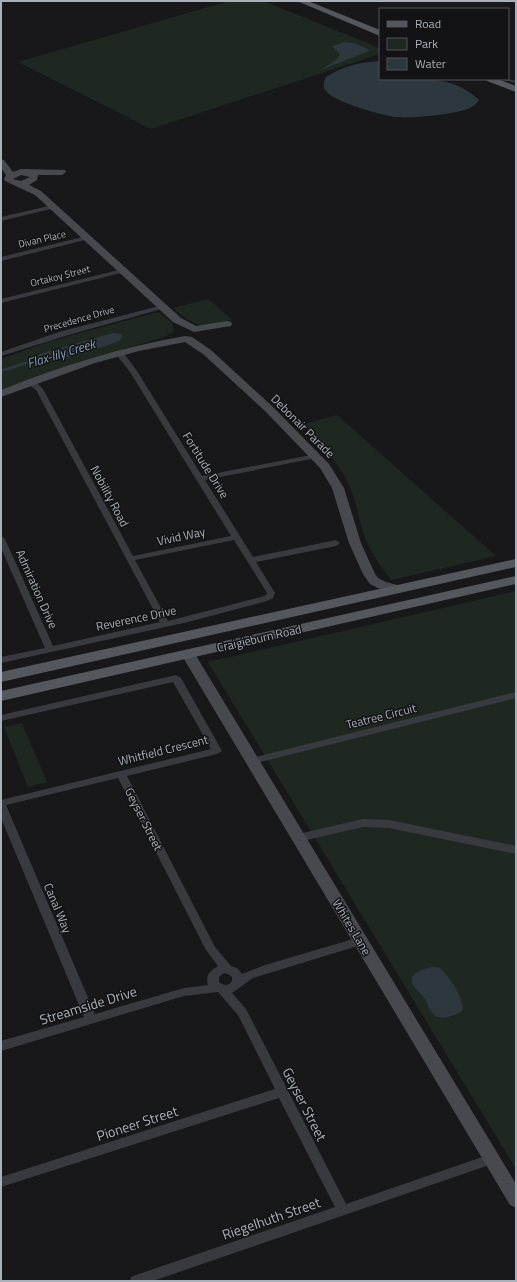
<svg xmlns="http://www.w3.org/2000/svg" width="517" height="1282" viewBox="0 0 517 1282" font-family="'Titillium Web',sans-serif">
	<rect width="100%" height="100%" fill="#18181a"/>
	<path fill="#1f2820" d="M229 1H263L380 48V54L151 129 18 62Z
		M208 299 232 320C202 327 197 329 173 308Z
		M158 312 172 323 174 331 164 337 75 363 1 391V359L51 341Z
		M337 415 496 556 391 580C380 565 369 550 363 532 358 516 356 500 349 485 338 462 321 443 302 425Z
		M516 591V1169L208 662Z
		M22 723 47 782 28 787 4 727Z"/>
	<path fill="#2d383e" d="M344 42 354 43 368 49 369 51 321 70 337 59 340 54 332 46Z
		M380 61V79C415 79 451 73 479 100 476 105 472 107 467 109 456 114 409 119 397 117 383 116 334 102 326 91 322 87 324 81 326 77 343 66 361 62 380 61Z
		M113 333 120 334 123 336 119 341 114 343C100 348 47 366 37 359L38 355 43 353Z
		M432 967C435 967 438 967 441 969 449 976 466 1001 462 1011 453 1016 438 1023 431 1011 428 1007 427 1001 424 997 421 993 416 990 413 985 407 974 423 969 432 967Z"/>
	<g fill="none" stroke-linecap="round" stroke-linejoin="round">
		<path stroke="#2d383e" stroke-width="2.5" d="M1 371 41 358"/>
		<path fill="#393a3f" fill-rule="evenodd" d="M500 79H508L516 81V83Z
			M53 205 55 206V208L1 221V217Z
			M87 236 90 238 89 239 1 261V257Z
			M123 269 126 271 125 272 1 303V299Z
			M163 305 165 306V308L65 336 1 356V352L59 332Z
			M116 351H122L137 371 202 476 316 454 320 456 316 458 205 480 253 557 336 540 340 543 336 546 256 562 275 593 273 598 267 601 188 622 1 663V657L45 648 1 548V536L5 539 53 646 160 622 36 390 28 384V380H34L43 389 133 556 231 536 130 372 115 353ZM234 540 267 593 266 595 261 597 168 621 135 560Z
			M176 675 181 678 222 751 217 754 127 776 215 947 231 966 237 968 242 974 265 965 360 937 364 938 365 941 364 944 253 978 232 993 246 1009 346 1204 491 1154 495 1155 497 1159 495 1163 153 1281H130L131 1277 136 1275 335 1207 279 1098 1 1187V1177L275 1089 238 1015 218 992 184 996 1 1051V1041L84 1017 1 818V800L211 749 173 682 1 721V715ZM118 778 206 950 218 966C210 971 205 975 208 985L184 988 95 1014 6 805ZM224 973 230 975 232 977V981C228 986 224 986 219 982V977Z
			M516 692V698L252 764 247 761 252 758Z
			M363 819 389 820 516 846V854L389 828 363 827 298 842 294 841 293 838 294 835 298 834Z"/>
		<path fill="#47494f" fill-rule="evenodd" d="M1 159 4 160 13 172 21 169 65 170 66 172 62 175H38L37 180 29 185 41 191 181 318 196 326 227 321 231 322 232 324 231 326 194 332 173 322 35 195 5 181 4 179 6 175 1 168ZM21 175 30 177 21 181 13 179Z
			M185 336 192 337 211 350 274 408 329 464 344 488 361 543 375 574 378 578 386 582 401 586 403 589 401 592 397 593 378 588 370 584 363 574 349 543 332 488 320 468 266 412 203 354 185 342 139 351 95 363 1 397V390C61 366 121 347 185 336Z
			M188 650 193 651 195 654 516 1184V1208L510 1205 181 654 183 651Z"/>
		<path fill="#55575e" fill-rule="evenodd" d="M297 1H308L380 30V36Z
			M485 79H498L516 86V92L487 81Z
			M516 559V567L1 682V672Z
			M516 576V584L1 701V691Z"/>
	</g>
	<g text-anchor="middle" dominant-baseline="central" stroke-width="3" stroke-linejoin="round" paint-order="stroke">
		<g font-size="10" fill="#aab0ba" stroke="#131315">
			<text transform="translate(42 239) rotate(-13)">Divan Place</text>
			<text transform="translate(60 276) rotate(-14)">Ortakoy Street</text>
			<text transform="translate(79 319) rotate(-16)">Precedence Drive</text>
		</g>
		<g font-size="12" fill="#aab0ba" stroke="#131315">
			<text transform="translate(303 426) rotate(45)">Debonair Parade</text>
			<text transform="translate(206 465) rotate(58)">Fortitude Drive</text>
			<text transform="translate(110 496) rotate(62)">Nobility Road</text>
			<text transform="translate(181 536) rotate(-12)">Vivid Way</text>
			<text transform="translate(37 589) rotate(66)">Admiration Drive</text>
			<text transform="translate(136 618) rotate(-12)">Reverence Drive</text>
			<text transform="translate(259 638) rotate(-13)">Craigieburn Road</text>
			<text transform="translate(381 716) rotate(-14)">Teatree Circuit</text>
			<text transform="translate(163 750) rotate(-14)">Whitfield Crescent</text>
			<text transform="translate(144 819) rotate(63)">Geyser Street</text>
			<text transform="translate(58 908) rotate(67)">Canal Way</text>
			<text transform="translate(352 927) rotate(59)">Whites Lane</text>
		</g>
		<g font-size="13" font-style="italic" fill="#81a0b5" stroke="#131315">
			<text transform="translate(61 353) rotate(-17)">Flax-lily Creek</text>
		</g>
		<g font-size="14" fill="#aab0ba" stroke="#131315">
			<text transform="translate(88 1005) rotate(-17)">Streamside Drive</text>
			<text transform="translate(305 1104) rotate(63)">Geyser Street</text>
			<text transform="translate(137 1123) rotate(-18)">Pioneer Street</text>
			<text transform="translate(271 1218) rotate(-19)">Riegelhuth Street</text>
		</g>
	</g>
	<rect width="517" height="1282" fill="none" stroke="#aab0ba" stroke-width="4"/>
	<rect x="379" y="8" width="130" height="72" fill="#131315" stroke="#4f5257"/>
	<rect x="387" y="21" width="20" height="6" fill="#55575e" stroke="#4f5257"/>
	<text x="415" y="28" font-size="12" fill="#aab0ba">Road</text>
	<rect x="387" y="38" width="20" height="12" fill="#1f2820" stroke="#4f5257"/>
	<text x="415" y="48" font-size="12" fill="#aab0ba">Park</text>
	<rect x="387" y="58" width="20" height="12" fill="#2d383e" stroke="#4f5257"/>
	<text x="415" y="68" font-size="12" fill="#aab0ba">Water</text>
</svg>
